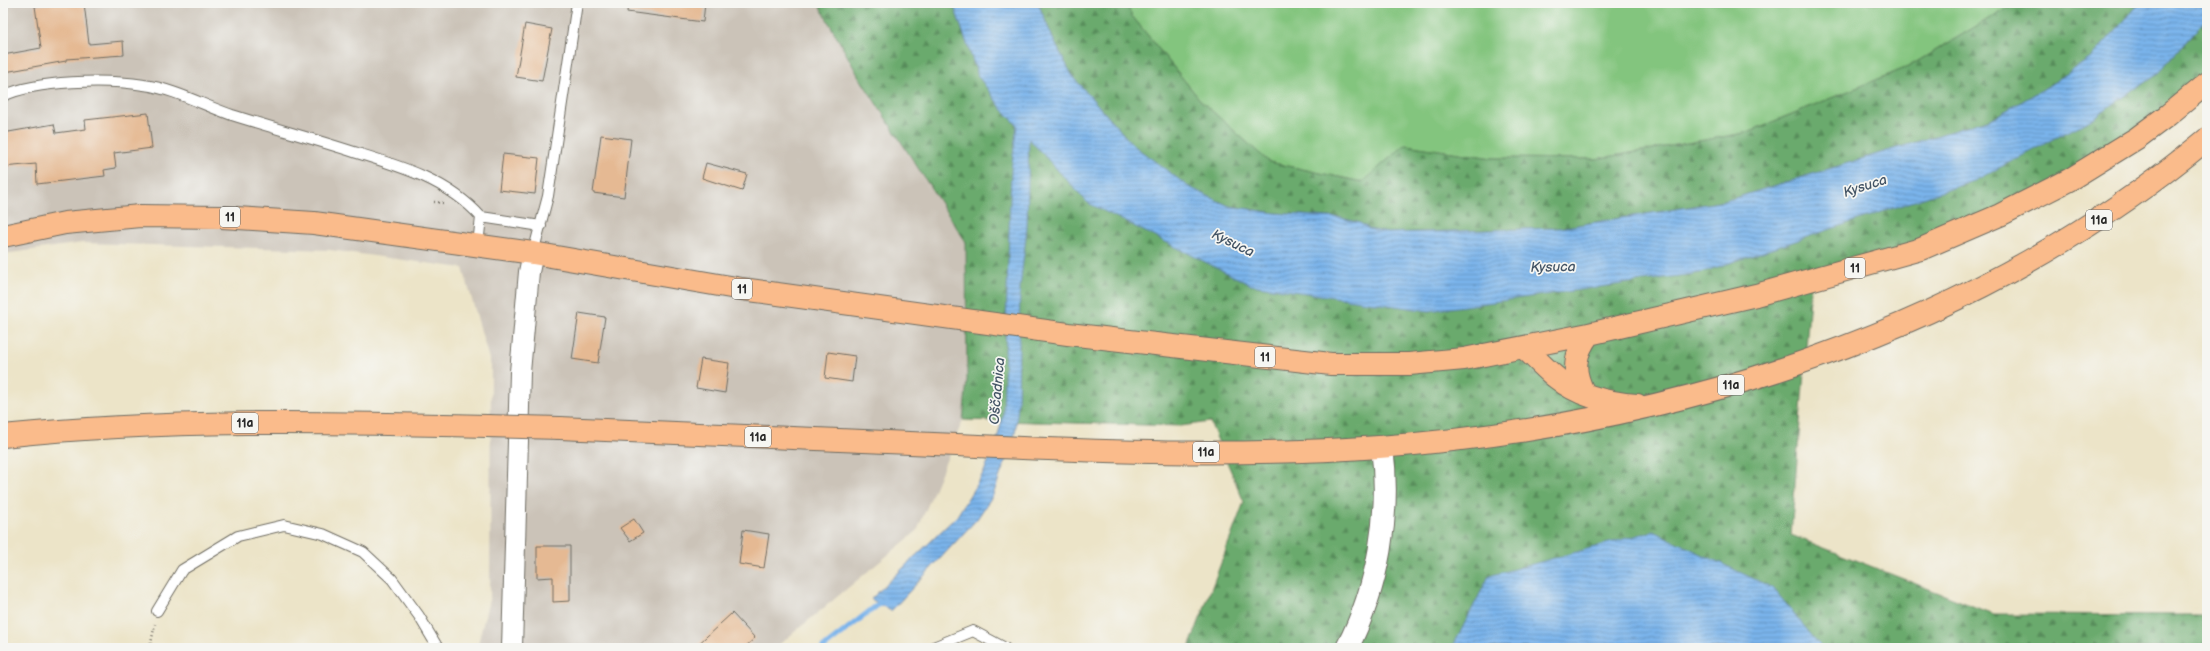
<svg xmlns="http://www.w3.org/2000/svg" width="2210" height="651" viewBox="0 0 2210 651" font-family="'Balsamiq Sans',sans-serif">
	<defs>
		<pattern id="forest-firs" width="22" height="20" patternUnits="userSpaceOnUse"><rect width="22" height="20" fill="#6aaa6d"/><path d="M5 1l3.5 6h-7zM16 11l3.5 6h-7z" fill="#578b5a"/></pattern>
		<pattern id="water-rules" width="6" height="5" patternUnits="userSpaceOnUse"><rect width="6" height="5" fill="#7ab4eb"/><path d="M0 2.5h6" fill="none" stroke="#6493bf"/></pattern>
	</defs>
	<rect width="100%" height="100%" fill="#f6f6f2"/>
	<filter id="ink" filterUnits="userSpaceOnUse"><feTurbulence type="fractalNoise" baseFrequency=".025" numOctaves="2"/><feDisplacementMap in="SourceGraphic" scale="8" xChannelSelector="R" yChannelSelector="G"/><feConvolveMatrix kernelMatrix="1 2 1 2 8 2 1 2 1" color-interpolation-filters="sRGB"/></filter>
	<filter id="wash" filterUnits="userSpaceOnUse"><feTurbulence type="fractalNoise" baseFrequency=".012" numOctaves="4" result="noise"/><feDisplacementMap in="SourceGraphic" scale="16" xChannelSelector="R" yChannelSelector="G"/><feGaussianBlur stdDeviation="0.9" result="paint"/><feColorMatrix in="noise" values="0 0 0 0 0 0 0 0 0 0 0 0 0 0 0 0 0 1.4 0 .05"/><feComposite in="paint" operator="in"/></filter>
	<g filter="url(#wash)">
		<rect width="100%" height="100%" fill="#ece4c8"/>
		<path fill="#cbc3b8" d="M3 3H818L859 77 966 242 967 380 963 420 917 531 775 648H477L490 596 491 366 463 268 330 250 82 243 3 254Z"/>
		<path fill="#83c57e" stroke="#577854" d="M1126 3H2015L1908 67 1745 133 1596 159 1492 158 1405 145 1362 182 1269 162 1201 101 1132 16Z"/>
		<path fill="url(#forest-firs)" stroke="#4a6a4c" d="M818 3H953L978 76 1002 109 1088 203 1429 311 2092 119 2158 73 2207 18V97L2018 212 1811 285 1791 535 1993 614 2207 615V648H1189L1244 502 1210 422 1181 426 963 420 967 380 966 242 859 77Z
			M1038 3H1126L1132 16 1201 101 1269 162 1362 182 1405 145 1492 158 1596 159 1745 133 1908 67 2015 3H2140L2091 58 2042 90 1991 119 1725 201 1560 228 1387 233 1369 229 1360 223 1341 218 1275 213 1229 206 1189 188 1133 145 1073 77 1054 41Z"/>
		<path fill="url(#water-rules)" stroke="#52708b" d="M953 3H1038L1054 41 1073 77 1133 145 1189 187 1229 206 1275 213 1341 218 1360 223 1369 229 1387 233 1560 228 1725 201 1991 119 2042 90 2091 58 2140 3H2207V18L2158 73 2092 119 1974 181 1700 273 1429 311 1251 285 1088 203 1029 139 1027 228 1020 288 1018 406 1015 434 993 495 977 519 891 611 871 599 957 516 984 472 998 436 1003 415 1011 170 1017 125 1002 109 978 76Z
			M1653 531 1773 588 1822 648H1452L1489 576Z"/>
		<g fill="none" stroke-linecap="round" stroke-linejoin="round">
			<path stroke="#7ab4eb" stroke-width="5.5" d="M823 648 884 600"/>
		</g>
		<g id="blocks">
			<path fill="#e5b993" d="M57 3H84L89 44 123 41 124 55 66 59V61L5 72 3 55 41 48 35 6Z
				M628 3H705L703 22 627 12Z
				M525 24 552 29 542 81 516 77Z
				M148 113 152 148 114 153 116 168 104 170 105 176 37 184 36 164 3 167V133L54 124 56 133 86 129 85 120Z
				M601 135 631 139 624 197 593 193Z
				M503 154 539 158 535 194 499 190Z
				M706 163 747 174 742 191 702 178Z
				M579 313 605 317 598 363 572 359Z
				M828 352 855 356 852 382 825 378Z
				M701 359 729 363 725 393 696 388Z
				M634 519 643 533 630 541 620 528Z
				M743 530 769 534 764 568 739 564Z
				M537 546H570V601L553 602V577L537 578Z
				M732 613 755 638 744 648H694Z"/>
		</g>
	</g>
	<g filter="url(#ink)">
		<use href="#blocks" fill-opacity="0" stroke="#6f6c62" stroke-width="1"/>
		<g fill="none" stroke-linecap="round" stroke-linejoin="round">
			<defs>
				<path id="service" d="M3 96C37 80 107 79 144 85 174 89 203 105 232 115 273 128 314 139 354 152 400 166 448 180 481 217L478 245
					M481 217 541 226
					M533 253 548 196 577 3
					M157 611 182 570 238 536 284 525 323 534 363 552 392 579 419 616 438 648
					M931 648 973 631 1005 648"/>
				<path id="minor" d="M512 648 520 372 529 272 533 253"/>
				<path id="tertiary" d="M1347 648C1378 588 1391 514 1382 447"/>
				<path id="primary" d="M3 236 65 223 140 216 221 217 314 223 533 253 742 289 1068 334 1331 364H1409L1464 359 1589 334 1756 295 1921 249 2000 215 2069 180 2137 138 2168 115 2207 83
					M1524 348C1536 358 1546 370 1558 379 1579 396 1610 403 1637 405
					M1584 393C1572 371 1574 354 1589 334
					M560 428C692 434 824 439 957 445 1097 452 1239 457 1379 447 1677 425 1975 331 2207 139
					M3 436C164 419 326 422 487 426"/>
			</defs>
			<use href="#service" stroke="#6f6c62" stroke-width="12"/>
			<use href="#minor" stroke="#6f6c62" stroke-width="22"/>
			<use href="#tertiary" stroke="#6f6c62" stroke-width="24"/>
			<use href="#primary" stroke="#6f6c62" stroke-width="24"/>
			<path stroke="#6f6c62" stroke-width="2.5" stroke-dasharray="1 3" stroke-linecap="butt" d="M434 202 444 203
				M150 648 155 624"/>
			<use href="#service" stroke="#fff" stroke-width="10"/>
			<use href="#minor" stroke="#fff" stroke-width="20"/>
			<use href="#tertiary" stroke="#fff" stroke-width="22"/>
			<use href="#primary" stroke="#fabb8b" stroke-width="22"/>
			<defs>
				<path id="primary-bridge" d="M487 426 560 428"/>
			</defs>
			<use href="#primary-bridge" stroke="#6f6c62" stroke-width="24" stroke-linecap="butt"/>
			<use href="#primary-bridge" stroke="#fabb8b" stroke-width="22"/>
		</g>
	</g>
	<g text-anchor="middle" dominant-baseline="central" stroke-width="3.5" stroke-linejoin="round" paint-order="stroke">
		<g fill="#f6f6f2" stroke="#686867" stroke-width="1">
			<rect x="220" y="207" width="20" height="20" rx="3"/>
			<rect x="2086" y="210" width="26" height="20" rx="3"/>
			<rect x="1845" y="258" width="20" height="20" rx="3"/>
			<rect x="732" y="279" width="20" height="20" rx="3"/>
			<rect x="1255" y="347" width="20" height="20" rx="3"/>
			<rect x="1718" y="375" width="26" height="20" rx="3"/>
			<rect x="232" y="413" width="26" height="20" rx="3"/>
			<rect x="745" y="427" width="26" height="20" rx="3"/>
			<rect x="1193" y="442" width="26" height="20" rx="3"/>
		</g>
		<g font-size="12" font-weight="bold" fill="#2b2b2b">
			<text x="230" y="217">11</text>
			<text x="2099" y="220">11a</text>
			<text x="1855" y="268">11</text>
			<text x="742" y="289">11</text>
			<text x="1265" y="357">11</text>
			<text x="1731" y="385">11a</text>
			<text x="245" y="423">11a</text>
			<text x="758" y="437">11a</text>
			<text x="1206" y="452">11a</text>
		</g>
		<g font-size="14" font-style="italic" fill="#435465" stroke="#f6f6f2">
			<text transform="translate(1865 186) rotate(-18)">Kysuca</text>
			<text transform="translate(1233 243) rotate(26)">Kysuca</text>
			<text transform="translate(1553 267) rotate(-1)">Kysuca</text>
			<text transform="translate(997 391) rotate(-85)">Oščadnica</text>
		</g>
	</g>
	<rect width="2210" height="651" fill="none" stroke="#f6f6f2" stroke-width="16"/>
</svg>
